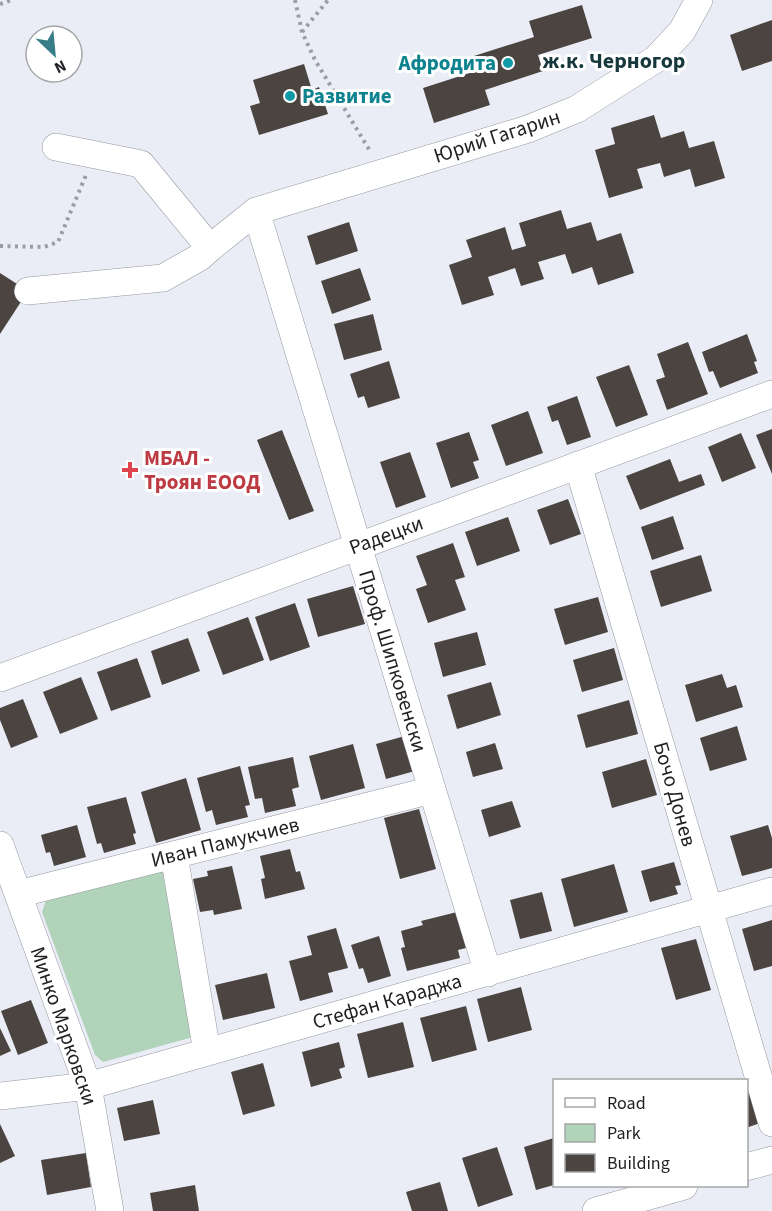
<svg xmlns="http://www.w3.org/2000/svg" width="772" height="1211" viewBox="0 0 772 1211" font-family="'Source Sans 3',sans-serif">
	<rect width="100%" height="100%" fill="#ebedf6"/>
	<path fill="#b0d3ba" d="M165 870 193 1037 103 1062 95 1055 42 912 46 900Z"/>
	<path fill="#4b4440" d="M582 5 592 38 538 55 543 71 485 90 490 105 434 123 423 88 479 70 474 56 534 37 529 21Z
		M772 20V61L742 71 730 35Z
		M304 64 312 90 319 87 328 114 259 135 250 106 260 103 253 80Z
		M654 115 661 138 684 131 689 148 714 141 725 178 695 187 690 169 664 177 660 163 637 169 643 188 609 198 595 150 615 144 611 128Z
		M561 210 567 229 591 222 597 241 621 233 634 273 598 285 592 267 572 274 565 254 538 262 544 279 521 286 515 268 488 277 494 295 462 305 449 265 472 257 466 240 505 227 512 250 526 246 519 223Z
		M349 222 358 251 316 265 307 236Z
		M360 268 371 300 332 314 321 281Z
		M0 273 28 291 0 334Z
		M373 314 382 350 344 360 334 324Z
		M747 334 757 361 754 362 758 373 720 388 713 371 709 372 702 352Z
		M688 342 708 394 667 410 656 380 665 377 657 354Z
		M389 361 400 398 368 408 364 396 358 398 350 374Z
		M629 365 648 415 616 427 596 377Z
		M577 396 591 437 567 445 558 420 552 422 547 407Z
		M528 411 543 453 506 466 491 425Z
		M772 429V474L756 435Z
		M282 430 314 511 289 520 257 440Z
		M469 432 479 460 473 462 479 478 451 488 436 443Z
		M741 433 756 468 722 482 708 447Z
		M410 452 426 497 396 508 380 462Z
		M670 459 679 482 701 474 705 485 640 510 626 476Z
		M568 499 581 534 550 545 537 510Z
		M673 516 684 549 652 560 641 527Z
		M508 517 520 551 477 566 465 532Z
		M453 543 465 577 455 580 466 610 428 623 416 589 427 585 416 556Z
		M701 555 712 591 661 607 650 571Z
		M353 586 365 624 318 637 307 599Z
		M598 597 608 632 565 645 554 609Z
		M295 603 310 647 270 661 255 617Z
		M248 617 264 660 223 675 207 632Z
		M477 632 486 665 443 677 434 643Z
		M188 638 200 671 162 685 151 651Z
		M614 648 623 680 582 692 573 660Z
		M137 658 151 697 111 711 97 672Z
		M722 674 727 688 736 685 743 707 696 722 685 685Z
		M81 677 98 719 60 734 43 692Z
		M491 682 501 715 457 729 447 695Z
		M23 699 38 737 11 748 0 720V708Z
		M629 700 638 734 586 748 577 715Z
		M737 726 747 760 710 771 700 738Z
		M405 736 415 771 386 779 376 744Z
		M495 743 503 769 473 777 466 752Z
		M353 744 365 788 321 800 309 756Z
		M293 757 299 787 292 789 296 806 265 813 262 798 255 799 248 767Z
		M646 759 657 795 612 808 602 772Z
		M240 766 250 805 245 806 248 817 216 825 212 810 206 812 197 778Z
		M186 778 201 830 156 843 141 792Z
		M126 797 136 833 133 834 136 844 104 853 101 843 97 844 87 807Z
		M512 801 521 827 489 837 481 810Z
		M419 809 436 869 400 879 384 818Z
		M77 825 86 857 54 866 50 852 46 853 41 835Z
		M768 825 772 838V868L742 876 730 836Z
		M290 849 296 872 300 871 305 889 265 899 261 879 265 878 260 856Z
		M674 862 681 885 675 886 678 894 650 902 641 871Z
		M614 864 628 912 574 927 561 879Z
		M232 866 242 909 214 915 213 910 200 912 193 879 208 876 207 871Z
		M542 892 552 931 520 939 510 900Z
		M457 912 466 948 458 950 460 958 407 971 401 948 405 947 401 931 423 925 421 921Z
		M772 920V966L754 971 742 929Z
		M336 928 348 968 328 973 333 992 300 1001 289 961 312 955 307 936Z
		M379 936 391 976 368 983 363 968 359 969 351 945Z
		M696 939 711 990 676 1000 661 948Z
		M267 973 275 1008 223 1020 215 985Z
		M521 987 532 1030 488 1042 477 999Z
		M31 1000 48 1043 18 1055 1 1011Z
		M466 1006 477 1050 432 1062 420 1018Z
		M403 1022 414 1067 368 1078 357 1034Z
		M0 1028 11 1051 0 1056Z
		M339 1042 345 1067 339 1069 342 1078 311 1087 302 1052Z
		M263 1063 275 1106 243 1115 231 1072Z
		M752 1090 763 1122 746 1128V1091Z
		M153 1100 160 1134 124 1141 117 1108Z
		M0 1124 15 1156 0 1163Z
		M554 1138V1185L536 1190 524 1147Z
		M497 1147 513 1195 478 1207 462 1158Z
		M86 1153 91 1187 47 1195 41 1160Z
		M440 1182 448 1211H412L406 1192Z
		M195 1185 199 1211H153L150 1193Z"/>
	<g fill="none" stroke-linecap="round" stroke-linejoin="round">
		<defs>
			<path id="minor" d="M256 211 488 973
				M210 248 256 211 528 129 577 109 656 59 682 31 699 0
				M28 291 163 278 200 257 210 248 141 164 56 147
				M578 465 772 1123
				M0 678 772 394
				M0 845 88 1086 110 1211
				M174 855 207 1052
				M18 894 432 790
				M0 1096 88 1086 772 891
				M746 1167 772 1160
				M596 1211 684 1186"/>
		</defs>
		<use href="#minor" stroke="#9597a0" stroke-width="28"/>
		<path stroke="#9b9da4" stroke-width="4" stroke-dasharray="3 4.5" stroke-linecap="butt" d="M295 0 302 32 315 60 370 151
			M0 4 12 0
			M302 32 328 0
			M0 246 44 247 58 242 86 175"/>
		<use href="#minor" stroke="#fff" stroke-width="27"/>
	</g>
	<g fill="#0f9aa8" stroke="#fff" stroke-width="2">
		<circle cx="508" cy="63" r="6"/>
		<circle cx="290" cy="96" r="6"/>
	</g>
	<path fill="#e0444e" stroke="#fff" stroke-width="2" d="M127 461h6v6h6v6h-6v6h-6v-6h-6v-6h6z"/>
	<g text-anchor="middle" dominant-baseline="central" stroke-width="6" stroke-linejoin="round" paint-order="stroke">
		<g font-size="21" font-weight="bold" fill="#0d838f" stroke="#fff" text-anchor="end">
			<text x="496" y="63">Афродита</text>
			<text x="302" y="96" text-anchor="start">Развитие</text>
		</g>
		<g font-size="21" fill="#1f2023" stroke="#fff">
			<text transform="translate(497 136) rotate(-18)">Юрий Гагарин</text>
			<text transform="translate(386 535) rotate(-20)">Радецки</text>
			<text transform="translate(393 661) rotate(73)">Проф. Шипковенски</text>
			<text transform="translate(675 794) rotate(74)">Бочо Донев</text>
			<text transform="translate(225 842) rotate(-14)">Иван Памукчиев</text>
			<text transform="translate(387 1001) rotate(-16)">Стефан Караджа</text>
			<text transform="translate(64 1026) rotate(71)">Минко Марковски</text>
		</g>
		<g font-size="21" font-weight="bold" fill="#be3a42" stroke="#fff" text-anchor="start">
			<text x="144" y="458">МБАЛ -<tspan x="144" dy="24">Троян ЕООД</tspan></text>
		</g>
		<g font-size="22" font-weight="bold" fill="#17393e" stroke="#fff">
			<text x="614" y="61">ж.к. Черногор</text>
		</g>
	</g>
	<rect x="553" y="1079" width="195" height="108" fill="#ffffff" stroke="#a5a6a7" stroke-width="1.5"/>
	<rect x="565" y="1098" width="30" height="9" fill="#ffffff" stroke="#a5a6a7" stroke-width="1.5"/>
	<text x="607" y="1109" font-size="18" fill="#1f2023">Road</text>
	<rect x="565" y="1124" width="30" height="18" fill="#b0d3ba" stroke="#a5a6a7" stroke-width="1.5"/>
	<text x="607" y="1139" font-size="18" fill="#1f2023">Park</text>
	<rect x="565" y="1154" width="30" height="18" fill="#4b4440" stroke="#a5a6a7" stroke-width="1.5"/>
	<text x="607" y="1169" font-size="18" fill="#1f2023">Building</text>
	<g transform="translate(54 54) rotate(154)"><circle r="28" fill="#ffffff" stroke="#a5a6a7" stroke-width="1.5"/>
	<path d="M0-4.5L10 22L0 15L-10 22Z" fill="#377e88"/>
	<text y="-9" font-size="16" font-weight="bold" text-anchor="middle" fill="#1f2023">N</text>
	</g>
</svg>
